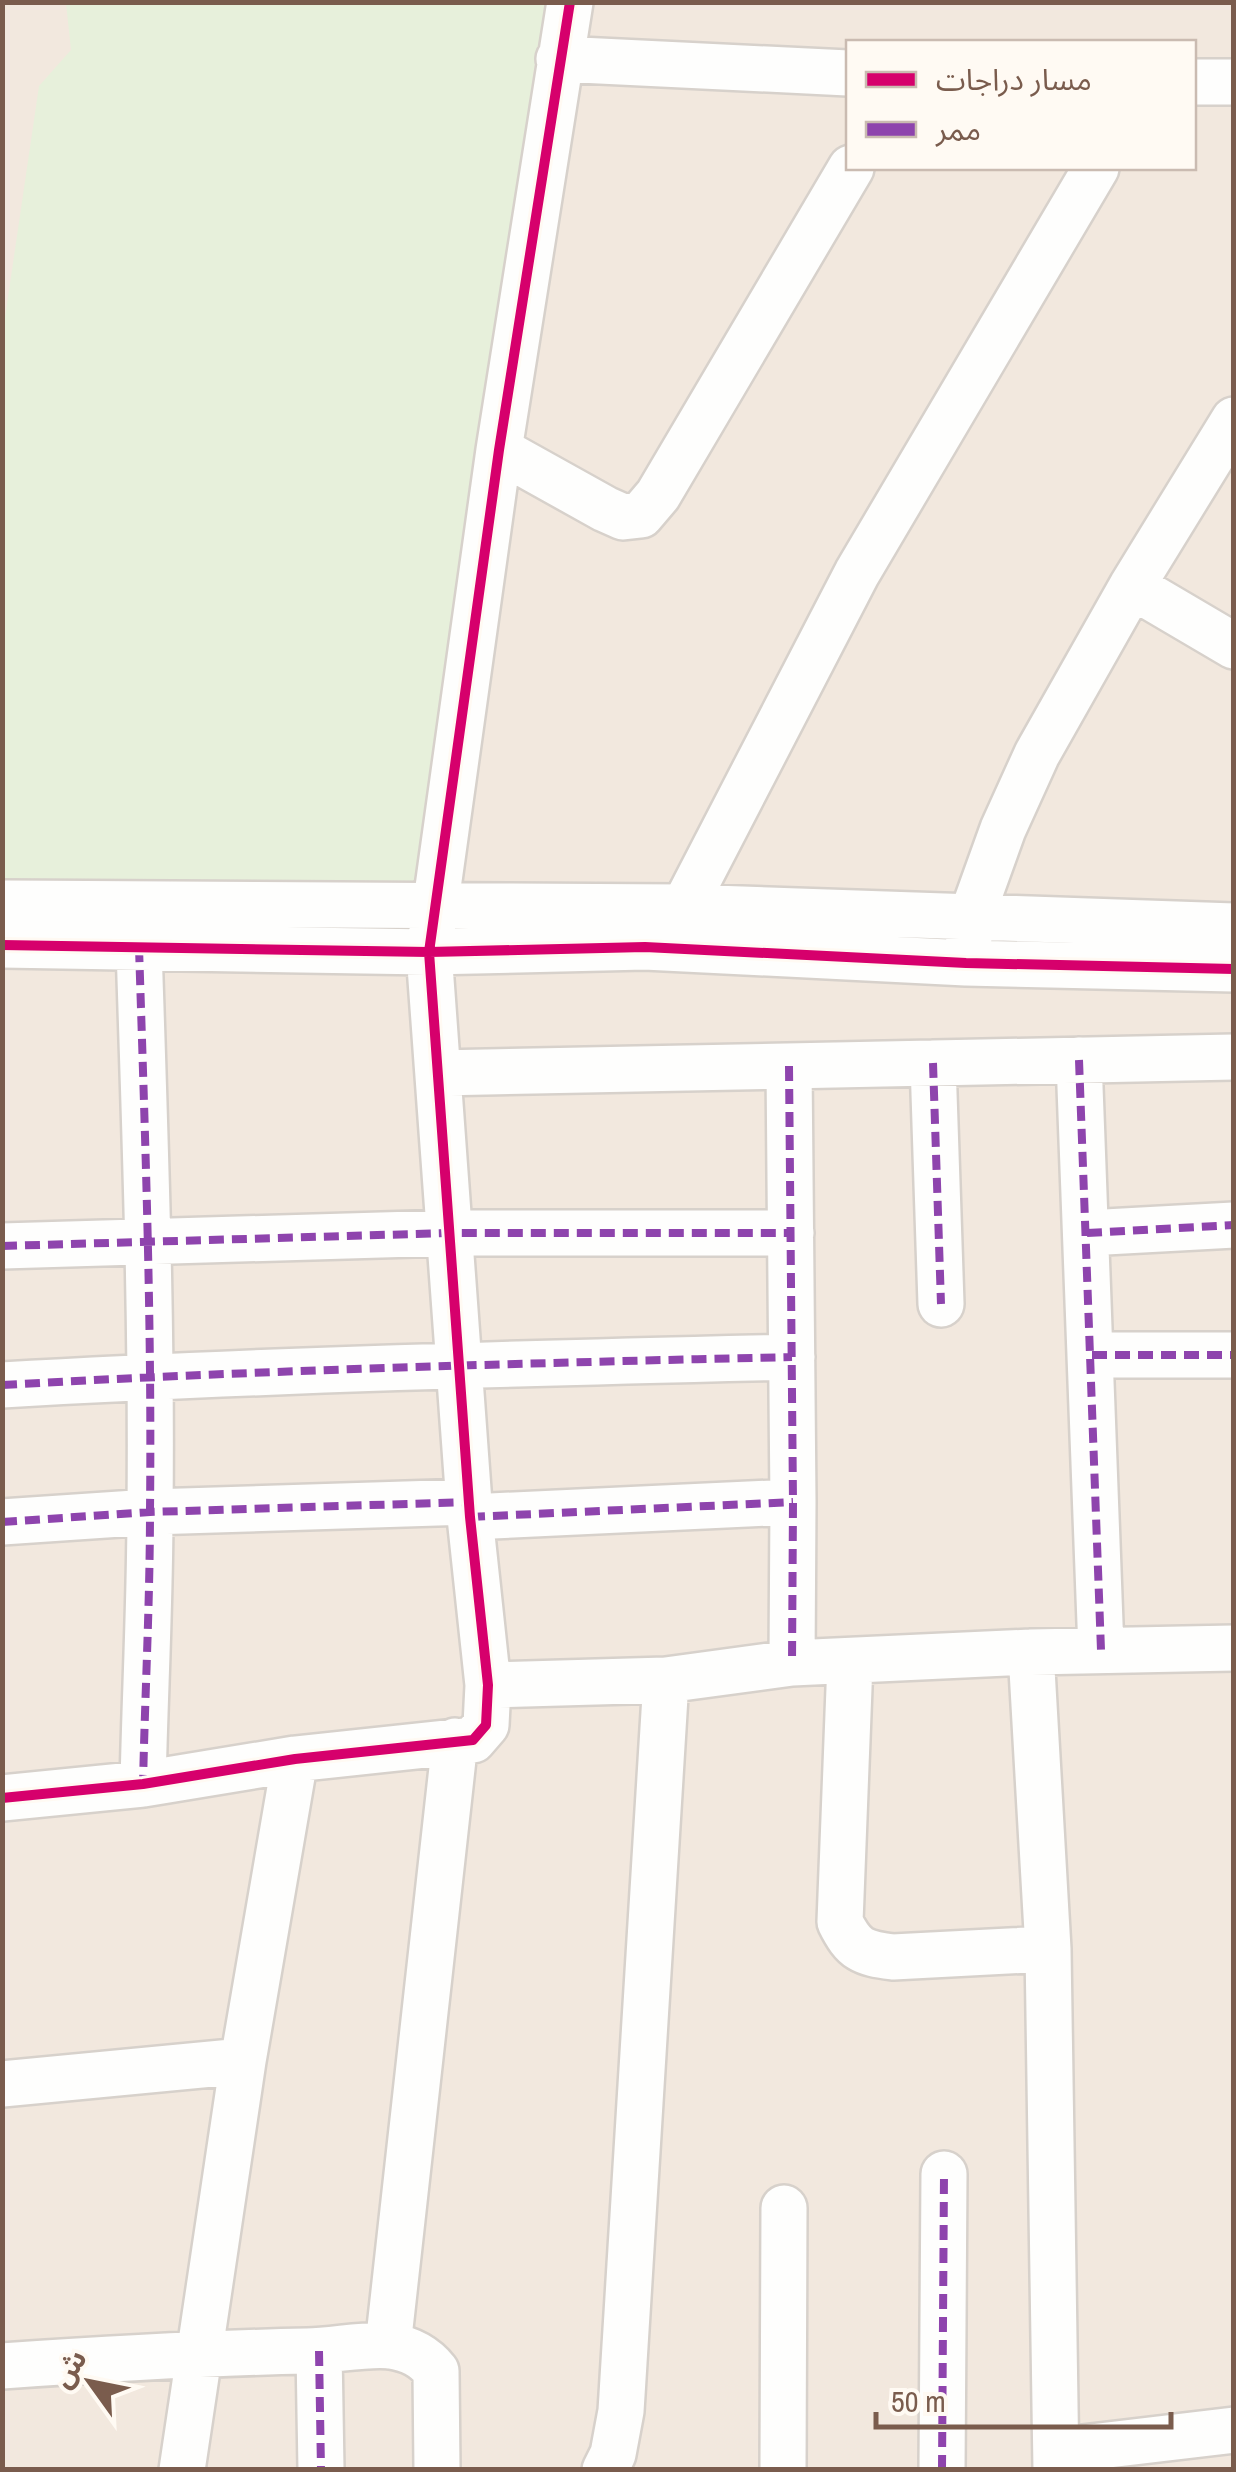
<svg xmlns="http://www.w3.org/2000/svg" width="1236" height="2472" viewBox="0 0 1236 2472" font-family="'Archivo Narrow','Noto Sans Arabic',sans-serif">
	<rect width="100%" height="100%" fill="#f9f5f0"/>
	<path fill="#f2e8de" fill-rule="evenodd" d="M3 3H1233V2469H3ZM848 42H1194V168H848Z"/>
	<path fill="#e7f0db" d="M66 3H546L536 56 415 890 3 882 2 338 39 86 71 50Z"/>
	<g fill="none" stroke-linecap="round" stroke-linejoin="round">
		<defs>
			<path id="street" d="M559 59 848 73
				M1194 82H1234
				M499 450 605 509 623 517 641 515 658 495 851 168
				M1132 586 1234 646
				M2 903 684 907 1234 926
				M684 907 857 573 1096 168
				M2 945 429 952 645 947 966 963 1234 969
				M139 947C145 1135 152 1322 150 1510 150 1601 145 1693 143 1784
				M968 947 971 918 1003 829 1037 754 1132 586 1234 420
				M1079 1060 1101 1650
				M933 1063 941 1304
				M789 1066 793 1502 792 1663
				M438 1073 1234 1057
				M1087 1233 1234 1225
				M2 1246 449 1233H791
				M1092 1355H1234
				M2 1385C266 1370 529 1363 792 1357
				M470 1517 793 1502
				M2 1522 150 1512 469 1502
				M1031 1652 1048 1949 1056 2470
				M850 1662 840 1922C854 1950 862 1953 893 1957L1048 1949
				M488 1685 666 1680 792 1663 1031 1652 1234 1648
				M2 1798 143 1784 295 1759 473 1740 486 1725 488 1685 470 1517 429 952 499 450 570 2
				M2 2084 243 2061
				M388 2346 455 1741
				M319 2351 321 2470
				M2 2366C104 2359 205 2353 307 2351 333 2351 366 2343 391 2346 410 2349 424 2356 436 2371L437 2470
				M1057 2451 1234 2430
				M182 2470 243 2061 295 1759
				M605 2470 613 2454 621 2411 666 1680
				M783 2470 784 2208
				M942 2470 944 2174"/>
		</defs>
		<use href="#street" stroke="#d7d1cb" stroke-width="50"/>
		<use href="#street" stroke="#fefefd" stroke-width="45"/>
		<path stroke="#8e44ad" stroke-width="8" stroke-dasharray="15 8" stroke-linecap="butt" d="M139 947C145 1135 152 1322 150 1510 150 1601 145 1693 143 1784
			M1079 1060 1101 1650
			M933 1063 941 1304
			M789 1066 793 1502 792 1663
			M1087 1233 1234 1225
			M2 1246 449 1233H791
			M1092 1355H1234
			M2 1385C266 1370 529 1363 792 1357
			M470 1517 793 1502
			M2 1522 150 1512 469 1502
			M319 2351 321 2470
			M942 2470 944 2174"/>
		<defs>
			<path id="cycleway" d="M2 945 429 952 645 947 966 963 1234 969
				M2 1798 143 1784 295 1759 473 1740 486 1725 488 1685 470 1517 429 952 499 450 570 2"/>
		</defs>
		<use href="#cycleway" stroke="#fffaf3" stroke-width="16"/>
		<use href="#cycleway" stroke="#d6006c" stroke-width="10"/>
	</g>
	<rect width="1236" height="2472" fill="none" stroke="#7a5c4d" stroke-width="10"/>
	<rect x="846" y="40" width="350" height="130" fill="#fffaf3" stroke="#cabbb1" stroke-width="2.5"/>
	<rect x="866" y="72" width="50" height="15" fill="#d6006c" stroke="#cabbb1" stroke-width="2.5"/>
	<text x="936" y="90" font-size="30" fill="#7a5c4d">مسار دراجات</text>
	<rect x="866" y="122" width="50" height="15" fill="#8e44ad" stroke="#cabbb1" stroke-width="2.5"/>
	<text x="936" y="140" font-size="30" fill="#7a5c4d">ممر</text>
	<g transform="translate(90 2382) rotate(303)" stroke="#fffaf3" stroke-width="8" paint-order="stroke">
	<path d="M0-8L18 38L0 25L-18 38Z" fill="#7a5c4d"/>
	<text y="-15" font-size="28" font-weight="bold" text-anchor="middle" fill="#7a5c4d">ش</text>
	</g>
	<path d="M876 2412v15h295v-15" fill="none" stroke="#7a5c4d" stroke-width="5"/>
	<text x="891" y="2412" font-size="30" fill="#7a5c4d" stroke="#fffaf3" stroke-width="8" paint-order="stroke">50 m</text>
</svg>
